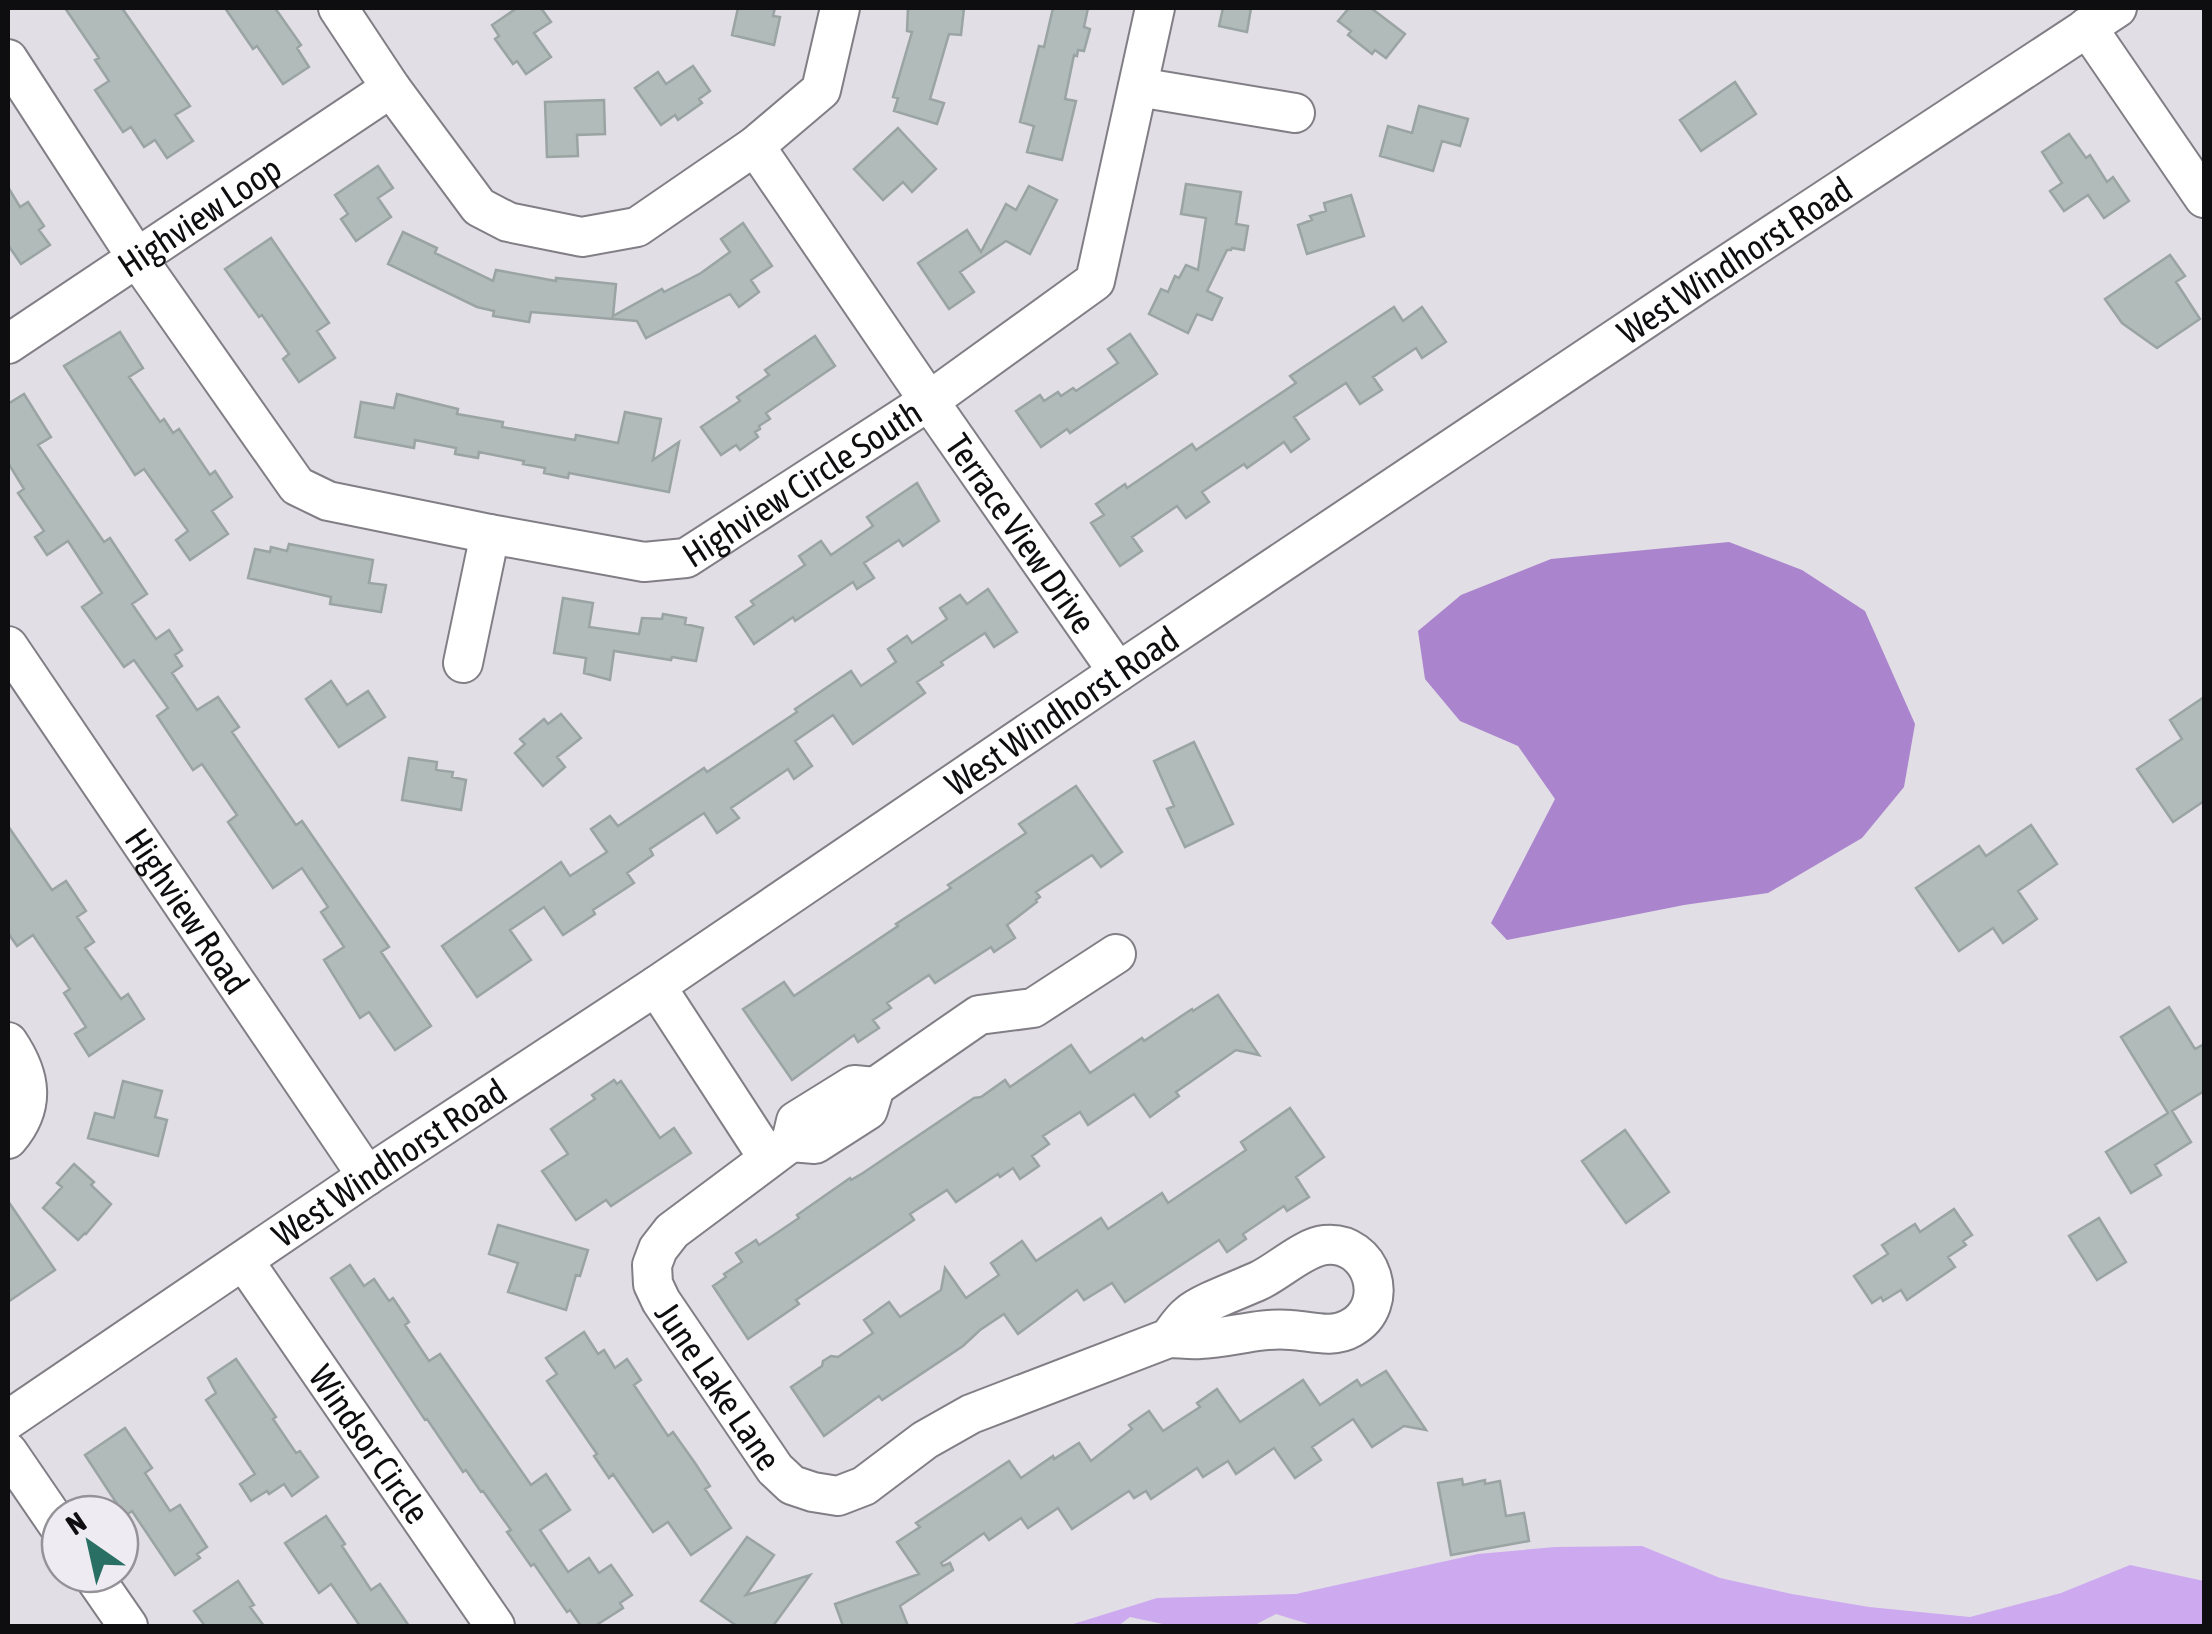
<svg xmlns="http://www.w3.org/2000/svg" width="2212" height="1634" viewBox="0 0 2212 1634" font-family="'Asap Condensed',sans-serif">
	<rect width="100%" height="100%" fill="#e1dee6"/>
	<path fill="#cda9ef" d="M1642 1546 1720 1578 1792 1594 1869 1607 1970 1617 2061 1593 2130 1565 2204 1581V1626H1315L1276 1614 1253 1626H1172L1130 1617 1118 1626H1067L1157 1598 1296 1594 1478 1554 1555 1547Z"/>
	<path fill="#aa84cc" d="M1729 542 1802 570 1865 611 1915 724 1904 787 1862 838 1768 893 1684 905 1507 940 1491 923 1555 799 1518 746 1460 721 1425 679 1418 631 1461 595 1551 559Z"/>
	<path fill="#b1bbb9" stroke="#9aa4a2" stroke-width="2.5" d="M65 8H122L190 106 175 115 193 141 167 158 155 140 144 147 131 127 123 132 95 90 109 81 95 60 99 58Z
		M225 8H275L301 45 297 48 309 67 283 84 257 46 253 49Z
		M517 8H541L551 22 534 33 551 57 526 74 517 61 513 64 495 39 499 36 492 25Z
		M738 8H775L773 16 780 17 774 45 732 35Z
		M908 8H964L961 35 949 34 930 99 944 103 937 124 894 111 898 98 893 97 912 32 907 31Z
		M1053 8H1088L1084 27 1090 29 1084 51 1078 50 1077 56 1074 55 1065 99 1076 101 1062 160 1027 152 1034 126 1020 122 1039 46 1044 47Z
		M1223 8H1251L1247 32 1219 26Z
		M1349 8H1371L1405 34 1386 58 1375 50 1372 54 1348 35 1351 31 1338 21Z
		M693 66 710 91 699 99 702 103 678 120 675 115 661 125 635 88 658 72 666 84Z
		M1735 82 1756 114 1701 151 1680 120Z
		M604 100 605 134 577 135 578 156 547 157 545 102Z
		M1419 106 1468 119 1460 146 1442 141 1433 171 1380 156 1388 126 1412 133Z
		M898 128 936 169 912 192 903 182 883 200 854 169Z
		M2069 134 2086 158 2090 155 2107 182 2113 177 2129 201 2104 218 2088 195 2064 211 2050 191 2062 183 2042 152Z
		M378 166 393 188 378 198 391 217 356 241 341 219 348 214 335 195Z
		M1186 184 1241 192 1236 224 1248 226 1244 250 1232 248 1231 250H1227L1207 291 1222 298 1212 320 1197 314 1188 333 1149 314 1161 289 1168 292 1175 276 1179 278 1186 265 1198 270 1206 218 1181 214Z
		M1029 186 1057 200 1030 254 1006 241 960 272 974 292 949 309 918 263 967 230 981 252 1006 204 1016 210Z
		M8 187 20 207 28 202 44 226 39 230 50 245 21 264 8 245Z
		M1351 195 1364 236 1307 254 1298 225 1312 220 1310 216 1326 211 1324 203Z
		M743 223 772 266 751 280 759 292 739 307 730 294 646 338 637 321 531 312 529 322 493 316 494 311 477 307 388 264 403 232 437 248 435 253 493 281 496 270 556 281V278L616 284 613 316 662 289 664 292 701 273 730 252 721 239Z
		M271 238 329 323 317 331 335 358 299 382 283 359 289 354 262 315 259 317 225 269Z
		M2170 255 2185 276 2176 282 2200 319 2157 348 2122 323 2105 299Z
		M1394 307 1403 321 1422 307 1446 342 1422 358 1416 348 1373 377 1382 390 1360 404 1346 383 1294 417 1309 439 1291 452 1284 442 1247 468 1244 464 1202 492 1209 502 1186 518 1177 506 1132 537 1142 551 1120 566 1091 523 1104 515 1096 504 1125 484 1127 488 1192 444 1196 450 1296 383 1290 376Z
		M120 332 143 368 129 377 160 422 164 419 173 433 179 429 210 475 215 471 232 497 212 511 228 534 190 560 176 540 188 531 144 469 135 475 64 366Z
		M1130 334 1157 374 1070 433 1067 429 1041 447 1016 411 1040 395 1044 401 1058 392 1061 396 1073 388 1076 391 1118 363 1108 349Z
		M815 336 835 366 766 413 770 419 759 426 760 429 755 432 758 437 740 450 736 445 721 455 701 427 740 401 737 397 769 375 765 370Z
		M24 394 51 437 38 445 104 542 110 538 147 594 132 604 156 639 169 630 182 650 175 655 182 666 172 673 197 710 218 697 239 727 232 732 296 825 302 821 389 947 381 952 431 1026 395 1050 369 1012 360 1018 324 960 344 947 321 912 328 907 302 868 273 888 228 822 237 815 202 764 193 770 157 716 168 708 134 660 124 667 82 607 102 593 68 541 47 555 35 537 44 531 18 493 24 489 8 463V404Z
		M397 394 458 409 457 414 503 422 502 427 575 440 576 435 618 443 625 412 661 419 653 460 679 442 669 492 569 473 568 478 544 473 545 468 523 464 524 461 479 452 478 458 455 454 456 448 415 440 414 448 355 437 361 402 394 408Z
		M917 483 939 521 903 546 899 540 864 563 874 578 857 589 853 582 795 621 793 617 754 644 736 617 754 605 751 601 805 565 799 556 821 541 831 555 873 526 867 517Z
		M289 544 373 560 369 583 386 585 381 612 330 604 331 597 248 578 255 549 270 552 271 547 287 551Z
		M988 589 1017 632 994 647 985 633 941 662 943 665 917 682 925 693 853 744 833 715 795 741 812 766 794 779 788 769 731 808 739 818 717 833 704 813 650 849 653 855 627 873 634 883 593 910 595 914 563 935 544 907 510 930 531 960 477 997 442 946 561 862 570 876 607 852 591 829 610 816 618 826 704 768 707 772 797 712 795 709 851 671 861 686 896 662 888 649 907 636 912 643 947 619 940 608 960 595 967 604Z
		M563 598 593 603 589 627 639 634 642 618 662 619 663 614 686 618 685 624 703 628 696 661 672 657 671 660 614 651 610 680 584 673 586 658 554 653Z
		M331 681 347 705 368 691 385 717 339 747 306 699Z
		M2204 697V801L2173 822 2137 769 2182 739 2170 720Z
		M561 714 581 738 557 757 565 767 543 786 515 753 525 744 520 739 544 719 548 724Z
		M1194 742 1233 824 1185 847 1167 809 1174 806 1154 761Z
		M409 758 437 762 436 770 453 772 452 777 466 780 461 810 402 800Z
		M1076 786 1122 852 1101 867 1092 855 1036 892 1040 897 1036 900 1037 902 1007 925 1015 938 994 952 991 947 935 983 929 975 887 1003 891 1008 873 1020 879 1028 858 1042 854 1035 792 1080 743 1009 784 982 794 996 898 926 896 924 951 888 948 885 1026 833 1019 824Z
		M2031 825 2057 864 2018 891 2037 919 2003 943 1993 928 1959 951 1916 888 1979 846 1986 856Z
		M8 826 52 890 66 881 86 911 77 917 94 942 85 948 121 999 128 994 144 1019 89 1056 75 1034 86 1027 64 993 70 989 33 935 17 946 8 933Z
		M1218 995 1259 1055 1236 1050 1176 1092 1179 1096 1150 1117 1134 1094 1088 1125 1080 1112 1043 1136 1049 1144 1032 1156 1039 1166 1020 1179 1013 1168 1000 1177 998 1174 956 1202 947 1190 910 1214 914 1220 796 1300 799 1304 748 1339 713 1286 726 1277 724 1274 742 1262 736 1253 756 1240 759 1245 799 1218 797 1215 830 1192 850 1178 851 1180 863 1173 974 1098 981 1097 1005 1080 1010 1087 1071 1045 1090 1073 1142 1038 1144 1041 1192 1009 1193 1011Z
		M2169 1007 2195 1049 2204 1044V1091L2172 1111 2191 1142 2155 1165 2161 1175 2131 1193 2106 1152 2168 1113 2121 1037Z
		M614 1080 617 1084 621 1081 660 1138 674 1128 691 1153 611 1206 606 1200 576 1220 542 1171 568 1154 551 1129 595 1099 592 1095Z
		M123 1081 162 1091 155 1117 167 1120 158 1156 88 1138 95 1113 114 1118Z
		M1290 1108 1324 1157 1296 1177 1309 1197 1287 1211 1284 1206 1243 1234 1246 1239 1227 1252 1219 1240 1125 1302 1112 1283 1084 1300 1077 1290 1018 1334 1004 1314 980 1330 963 1346 882 1400 879 1396 824 1436 791 1387 822 1366 823 1361 831 1356 838 1357 873 1333 864 1320 889 1302 900 1317 941 1290 945 1268 966 1298 999 1275 991 1263 1022 1241 1036 1261 1101 1218 1108 1229 1162 1193 1168 1203 1246 1150 1241 1142Z
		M1625 1130 1669 1192 1626 1223 1582 1161Z
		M74 1164 94 1182 91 1185 111 1204 86 1234 85 1233 78 1240 43 1208 62 1187 57 1183Z
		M8 1201 55 1270 8 1302Z
		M1954 1209 1972 1235 1963 1241 1966 1245 1948 1257 1955 1267 1907 1300 1901 1290 1883 1301 1881 1297 1872 1303 1854 1276 1888 1254 1882 1245 1915 1224 1920 1232Z
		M2099 1218 2126 1262 2097 1280 2069 1236Z
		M498 1225 588 1250 580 1276 576 1275 566 1310 508 1292 518 1263 489 1254Z
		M350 1265 364 1286 374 1279 389 1301 393 1298 409 1322 405 1325 429 1361 440 1354 531 1485 546 1474 570 1510 540 1530 568 1572 589 1558 599 1573 611 1565 632 1595 620 1603 623 1608 595 1626H581L570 1610 567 1612 534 1564 531 1566 507 1532 511 1530 483 1491 481 1492 466 1470 463 1472 427 1419 425 1420 331 1278Z
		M584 1332 598 1354 604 1350 615 1368 627 1359 641 1380 634 1385 668 1436 673 1432 695 1463 710 1486 705 1489 731 1528 691 1555 668 1522 653 1532 613 1474 609 1478 594 1456 597 1454 547 1381 557 1374 546 1358Z
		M236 1359 276 1417 273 1419 296 1453 300 1451 318 1477 292 1496 284 1484 269 1494 267 1491 251 1501 240 1484 255 1474 206 1400 216 1393 208 1378Z
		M1386 1371 1426 1430 1404 1426 1372 1447 1353 1419 1312 1447 1321 1460 1295 1478 1274 1448 1236 1474 1228 1461 1203 1477 1197 1468 1151 1499 1146 1491 1134 1498 1129 1491 1072 1529 1058 1508 1028 1528 1021 1518 989 1540 984 1533 941 1563 943 1566 950 1563 953 1570 900 1606 908 1626H843L835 1604 919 1574 897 1542 920 1527 916 1523 1009 1461 1021 1478 1053 1456 1054 1459 1079 1443 1091 1461 1132 1429 1129 1425 1149 1411 1163 1431 1200 1407 1197 1403 1217 1389 1240 1422 1303 1380 1320 1405 1357 1380 1361 1386Z
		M125 1428 152 1468 145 1473 170 1511 180 1505 207 1547 197 1554 200 1558 175 1575 132 1511 125 1516 85 1455Z
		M1462 1479 1463 1485 1485 1480V1484L1500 1481 1506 1516 1524 1513 1529 1541 1451 1555 1438 1483Z
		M326 1516 345 1544 342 1546 371 1590 380 1584 409 1626H360L331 1584 319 1593 285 1543Z
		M747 1537 774 1555 746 1595 810 1575 773 1626H737L701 1601Z
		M238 1581 254 1605 250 1607 264 1626H205L194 1611Z"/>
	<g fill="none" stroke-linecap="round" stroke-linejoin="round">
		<defs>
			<g id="minor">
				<path d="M338 8 391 88 479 207 508 222 582 237 637 227 755 146 821 90 840 8"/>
				<path d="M2087 27 2204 198"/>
				<path id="s1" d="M8 59 137 258 297 486 328 501 490 534 644 562 686 558 929 401 1095 281 1155 8"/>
				<path d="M1138 87 1295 113"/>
				<path id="s2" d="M755 146 929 401 1118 672"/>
				<path id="s3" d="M8 344 391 88"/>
				<path id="s4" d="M8 646 367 1176"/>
				<path d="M463 663 490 534"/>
				<path id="s5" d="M1116 954 1033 1008 979 1015 875 1087 868 1110 815 1144 791 1142 672 1231 658 1249 652 1265 653 1284 661 1301 775 1469 792 1485 813 1492 838 1496 864 1486 925 1440 971 1414 1169 1338C1179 1338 1190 1340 1200 1339 1231 1338 1259 1327 1291 1330 1311 1331 1332 1339 1351 1328 1393 1305 1372 1240 1325 1245 1304 1247 1278 1272 1258 1281 1241 1289 1201 1303 1189 1314 1181 1320 1175 1330 1169 1338"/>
				<path d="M656 986 768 1158"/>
				<path d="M8 1042C31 1076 36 1106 8 1139"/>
				<path d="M791 1142 796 1121 854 1085 875 1087"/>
				<path id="s6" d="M244 1261 495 1626"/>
				<path id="s7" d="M8 1420 367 1176 656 986 1118 672 1699 283 2117 8"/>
				<path d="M8 1452 60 1528"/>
				<path d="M92 1574 128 1626"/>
			</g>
		</defs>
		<use href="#minor" stroke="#817e85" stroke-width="42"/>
		<use href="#minor" stroke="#fff" stroke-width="38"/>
	</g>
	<g text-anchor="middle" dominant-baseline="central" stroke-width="8" stroke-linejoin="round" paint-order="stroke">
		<g font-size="35" fill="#0e0d0f" stroke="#efebf3">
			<text stroke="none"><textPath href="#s3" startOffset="230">Highview Loop</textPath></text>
			<text stroke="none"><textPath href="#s7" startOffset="2080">West Windhorst Road</textPath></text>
			<text stroke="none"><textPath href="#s1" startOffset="1052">Highview Circle South</textPath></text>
			<text stroke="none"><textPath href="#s2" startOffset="470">Terrace View Drive</textPath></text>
			<text stroke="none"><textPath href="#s7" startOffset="1270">West Windhorst Road</textPath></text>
			<text stroke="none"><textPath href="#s4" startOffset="320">Highview Road</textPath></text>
			<text stroke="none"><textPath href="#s7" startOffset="460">West Windhorst Road</textPath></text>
			<text stroke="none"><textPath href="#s5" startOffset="720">June Lake Lane</textPath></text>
			<text stroke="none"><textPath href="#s6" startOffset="222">Windsor Circle</textPath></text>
		</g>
	</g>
	<rect width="2212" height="1634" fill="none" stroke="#0e0d0f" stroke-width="20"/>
	<g transform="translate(90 1544) rotate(326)"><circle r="48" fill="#efebf3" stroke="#959298" stroke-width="2.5"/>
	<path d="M0-8L18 38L0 25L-18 38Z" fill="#296f63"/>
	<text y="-15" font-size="28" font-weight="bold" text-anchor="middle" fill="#0e0d0f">N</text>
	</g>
</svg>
